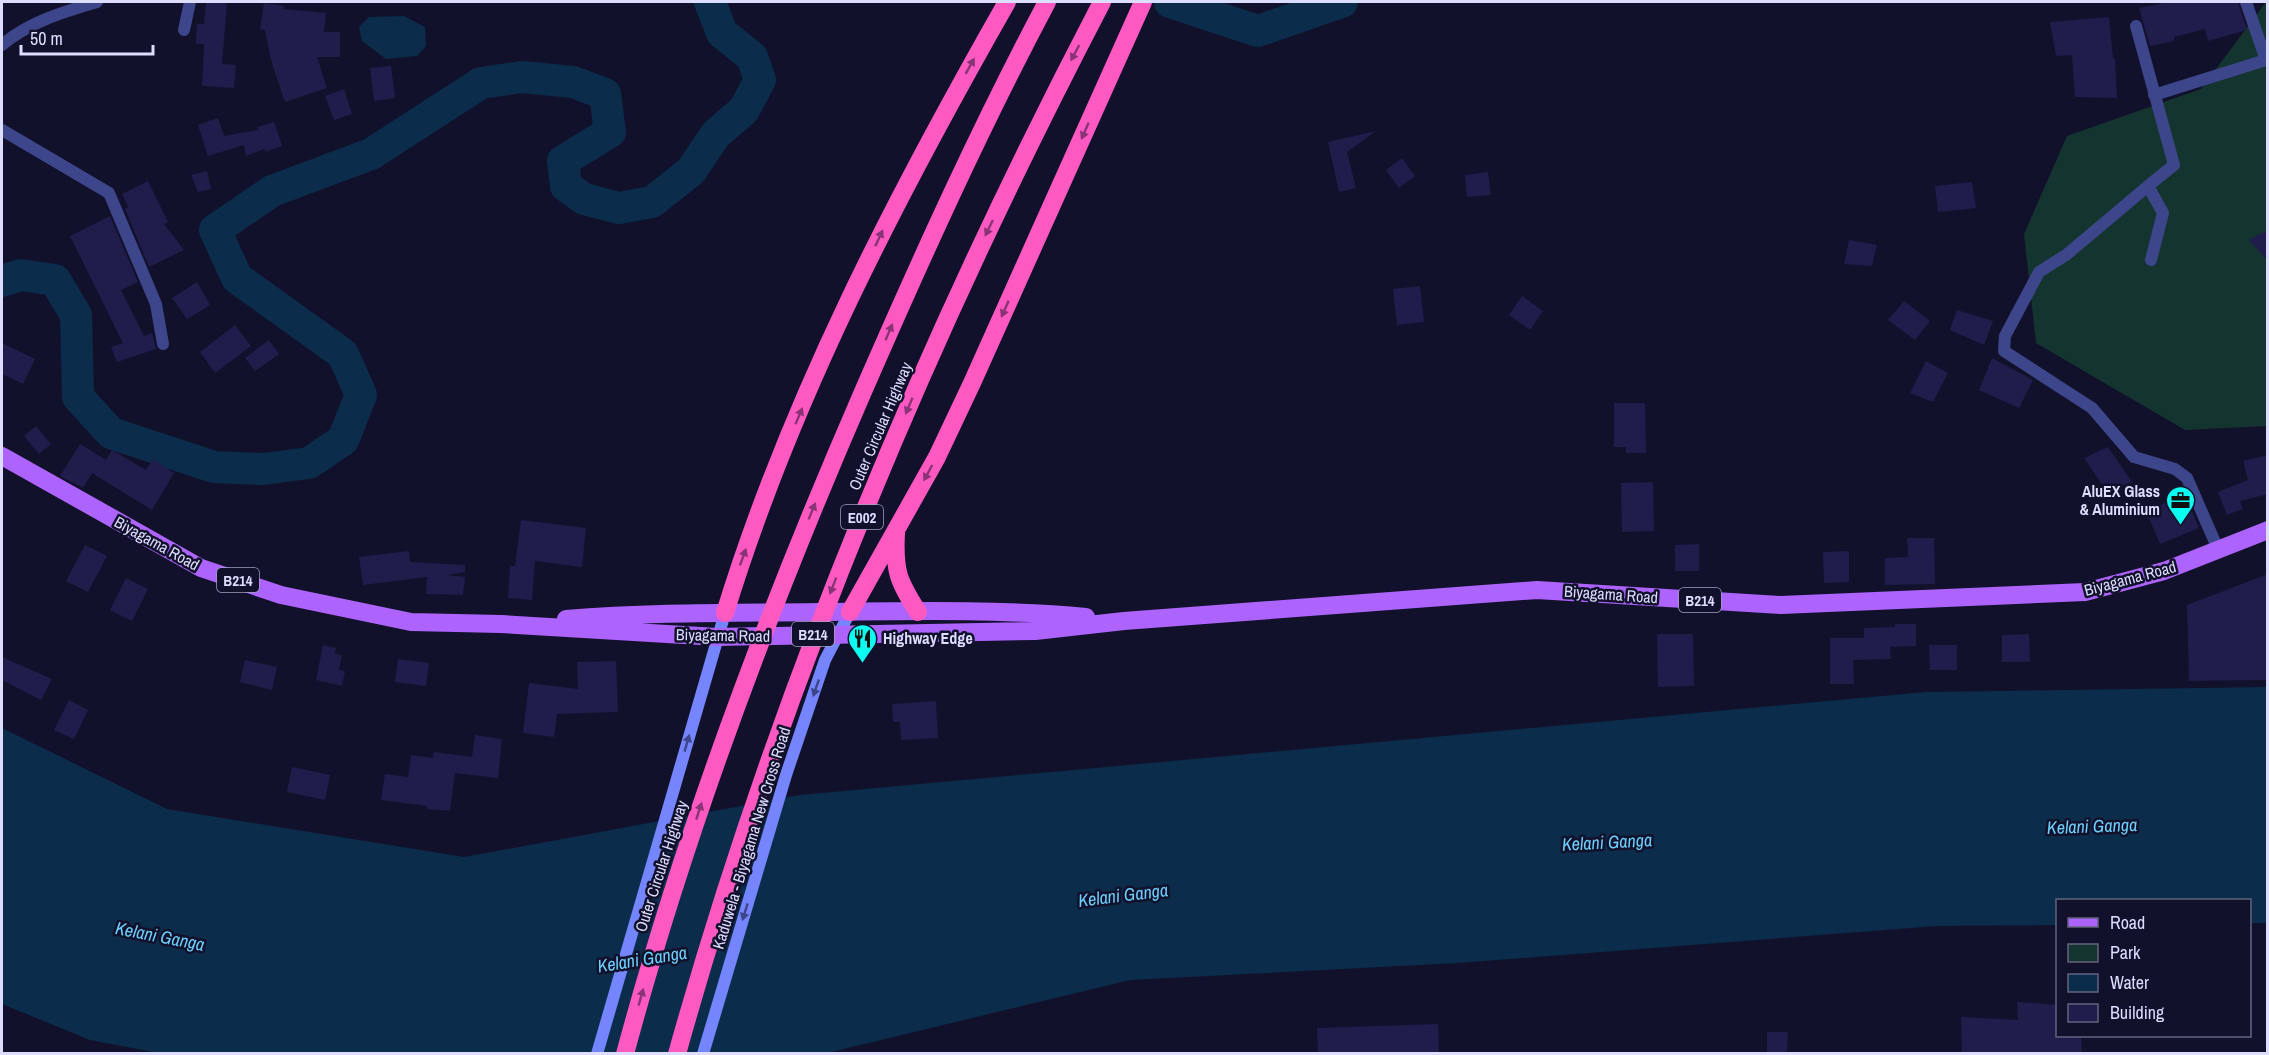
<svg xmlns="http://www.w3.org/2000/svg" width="2269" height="1055" viewBox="0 0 2269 1055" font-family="'Archivo Narrow',sans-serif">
	<rect width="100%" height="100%" fill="#12112b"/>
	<path fill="#14352f" d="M2266 2H2267V426L2185 430 2036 343 2024 234 2067 136 2201 89Z"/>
	<path fill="#0b2c4a" d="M404 16 425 27 426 46 417 56 386 59 362 41 359 27 369 17Z
		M2267 687V923H2250V900H2058L2057 925 1937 926 1458 963 1130 980 827 1053H158L90 1040 2 1004V728L167 809 464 857 800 795 1926 692Z"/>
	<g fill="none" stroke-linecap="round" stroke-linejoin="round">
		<path stroke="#0b2c4a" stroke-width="32" d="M1170 2 1258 31 1342 2
			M2 281 21 275 55 280 76 315 78 397 111 433 214 467 263 469 309 463 343 440 361 395 343 354 237 278 215 230 272 191 371 154 481 83 522 77 573 82 605 94 610 132 563 161 566 186 584 199 619 208 652 202 691 171 716 134 744 110 760 80 752 57 722 33 710 2"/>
	</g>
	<path fill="#201d4c" d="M206 2H227L222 64 236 65 234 88 202 86 204 44H196L197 24H204Z
		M2168 2H2238L2247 30 2208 41 2205 29 2174 37V41L2150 46 2139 8Z
		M264 3 284 6 283 9 326 13 324 32H340V57H317L327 88 285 102 271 60 265 30 260 29Z
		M2109 17 2113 58H2115L2117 98 2075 97 2072 55 2056 56 2050 22Z
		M391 66 395 98 374 101 370 68Z
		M344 89 352 114 334 120 325 96Z
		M218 118 224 136 258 130 257 127 274 122 282 146 265 152 264 149 246 156 244 145 208 156 198 125Z
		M1376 131 1347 152 1356 188 1339 192 1328 142Z
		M1402 158 1415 176 1399 188 1386 170Z
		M207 171 211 189 198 192 191 175Z
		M1488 172 1491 195 1467 197 1465 175Z
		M148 181 168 222 164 224 184 250 149 267 125 209 128 207 122 194Z
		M1972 182 1976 208 1938 212 1935 186Z
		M110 216 138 282 121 290 144 336 152 333 156 349 117 362 111 347 123 343 70 236Z
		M2268 230V261L2249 240Z
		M1849 240 1877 245 1872 266 1844 264Z
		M197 282 210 305 187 319 172 298Z
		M1420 286 1424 322 1397 325 1393 289Z
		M1522 296 1543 311 1530 330 1509 315Z
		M1904 301 1930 321 1915 340 1888 320Z
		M1957 310 1993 321 1984 345 1950 330Z
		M235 325 251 346 215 373 200 352Z
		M269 340 279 354 255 371 245 358Z
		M2 343 35 359 23 384 2 374Z
		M1992 358 2033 380 2019 408 1979 390Z
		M1926 361 1948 373 1933 402 1910 393Z
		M1614 403H1645L1646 453H1626V447H1614Z
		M36 426 51 444 39 454 24 436Z
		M80 444 106 460 112 450 146 470 153 459 174 473 152 510 92 473 83 488 60 476Z
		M2108 447 2132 482 2107 492 2084 458Z
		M2268 455V494L2240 501 2243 509 2227 515 2218 492 2248 480 2243 461Z
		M1653 482 1654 531 1622 532 1621 483Z
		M2185 495 2199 528 2160 544 2146 511Z
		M521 520 586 528 582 567 535 561 532 600 508 598 510 566H515Z
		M1907 538H1934L1935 584 1885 585V558L1908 557Z
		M1699 544V571H1675V545Z
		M85 545 107 556 88 592 66 581Z
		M409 551 410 562 465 565V572L447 575 465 577 463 595 426 594 427 577 363 585 359 557Z
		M1849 551V582L1824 583 1823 552Z
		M2268 574V680L2189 681 2187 605Z
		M126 578 148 589 132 621 110 610Z
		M1895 624H1916V646L1890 647 1891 659 1853 660 1854 684H1830V638H1864V628L1895 627Z
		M1657 634H1693L1694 686 1658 687Z
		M2029 634 2030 662H2002V635Z
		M323 645 336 648 335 654 342 655 339 670 345 671 342 686 316 680Z
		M1929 645H1957V670H1930Z
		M2 657 52 679 41 700 2 680Z
		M398 659 429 663 426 686 395 682Z
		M245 660 277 667 272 690 240 682Z
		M616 661 618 712 557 714 554 737 523 733 529 683 578 689 577 662Z
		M69 700 88 710 74 739 54 730Z
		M936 701 938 738 901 740 900 722H893L892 704Z
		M475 735 502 739 498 778 455 773 450 811 427 809V806L381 800 385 774 408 777 411 755 433 758 434 752 472 757Z
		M292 767 330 775 325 800 287 792Z
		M2017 1002 2058 1005V1035H2081L2082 1053H1962L1961 1017 2018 1020Z
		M1438 1024 1439 1053H1318L1317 1028Z
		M1767 1032H1788L1787 1053H1767Z"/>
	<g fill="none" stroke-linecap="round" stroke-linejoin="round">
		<path stroke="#3d468a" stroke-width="12" d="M2136 26 2174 165 2148 186 2163 213 2151 260
			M184 30 190 2
			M2 45C29 22 63 12 97 2
			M2154 95 2266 60 2246 2
			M2 130 109 193 156 304 163 344
			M2148 186 2066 255 2039 272 2005 336 2004 351 2092 408 2134 457 2175 469 2187 478 2218 549"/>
		<path stroke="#7485fe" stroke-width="12" d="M597 1054 725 613
			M703 1054 786 775 825 660 850 612"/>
		<path stroke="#ad64fe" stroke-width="18" d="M2 456 201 568 281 595 411 622 501 624 717 637 1035 631 1124 621 1537 590 1781 605 2085 592 2164 571 2268 530
			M566 619C651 612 736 613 821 612 910 611 999 609 1086 617"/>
		<path stroke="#fe58c1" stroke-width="18" d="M896 533C894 571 898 581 918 612
			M850 612 937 457 972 383 1143 2
			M725 613C791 398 896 197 1007 2"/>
		<path stroke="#fe58c1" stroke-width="18" d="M625 1054C686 827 769 608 862 394 920 261 979 130 1047 2
			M677 1054C779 688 927 337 1102 2"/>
	</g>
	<defs><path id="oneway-solid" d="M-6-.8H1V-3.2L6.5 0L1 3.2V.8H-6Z" transform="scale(1.5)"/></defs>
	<g fill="#883476">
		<use href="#oneway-solid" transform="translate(1075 53) rotate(118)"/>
		<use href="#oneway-solid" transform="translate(970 66) rotate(-61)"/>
		<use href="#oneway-solid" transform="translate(1085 131) rotate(114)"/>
		<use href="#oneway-solid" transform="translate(989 228) rotate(116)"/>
		<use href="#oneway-solid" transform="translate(879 238) rotate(-65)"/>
		<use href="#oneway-solid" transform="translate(1005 309) rotate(114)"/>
		<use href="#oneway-solid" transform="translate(889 332) rotate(-67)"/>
		<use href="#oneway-solid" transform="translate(909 406) rotate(113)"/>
		<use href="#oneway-solid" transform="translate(799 416) rotate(-67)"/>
		<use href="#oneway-solid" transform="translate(928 473) rotate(118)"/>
		<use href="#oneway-solid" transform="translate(812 511) rotate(-68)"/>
		<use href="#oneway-solid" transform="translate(743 557) rotate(-70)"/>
		<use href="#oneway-solid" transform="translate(833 586) rotate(111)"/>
		<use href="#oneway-solid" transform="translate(699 811) rotate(-72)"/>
		<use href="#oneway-solid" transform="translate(641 997) rotate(-74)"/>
	</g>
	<g fill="#3e458a">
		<use href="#oneway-solid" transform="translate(816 688) rotate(109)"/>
		<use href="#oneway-solid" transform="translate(687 743) rotate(-74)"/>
		<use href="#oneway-solid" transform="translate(745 912) rotate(107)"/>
	</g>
	<defs>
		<symbol id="office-pin" viewBox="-11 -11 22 30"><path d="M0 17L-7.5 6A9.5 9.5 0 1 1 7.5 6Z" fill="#0afdf0" stroke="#12112b"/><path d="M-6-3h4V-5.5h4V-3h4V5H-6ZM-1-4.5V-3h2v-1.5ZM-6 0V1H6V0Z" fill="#111"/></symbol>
		<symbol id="restaurant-pin" viewBox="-11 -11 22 30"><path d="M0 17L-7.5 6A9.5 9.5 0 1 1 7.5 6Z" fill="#0afdf0" stroke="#12112b"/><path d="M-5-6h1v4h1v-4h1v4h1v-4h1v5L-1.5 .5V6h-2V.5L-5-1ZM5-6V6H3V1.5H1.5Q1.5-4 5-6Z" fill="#111"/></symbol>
	</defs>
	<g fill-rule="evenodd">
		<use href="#office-pin" x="2164" y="484" width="33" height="45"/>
		<use href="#restaurant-pin" x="846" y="622" width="33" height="45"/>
	</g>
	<g text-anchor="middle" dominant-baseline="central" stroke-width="5" stroke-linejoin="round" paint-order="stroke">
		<g fill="#12112b" stroke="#9fa0bf" stroke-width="1.5">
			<rect x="841" y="505" width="42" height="24" rx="4.5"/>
			<rect x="217" y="568" width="42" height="24" rx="4.5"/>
			<rect x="1679" y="588" width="42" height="24" rx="4.5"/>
			<rect x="792" y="622" width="42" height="24" rx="4.5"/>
		</g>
		<g font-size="15" font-weight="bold" fill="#dcddff">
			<text x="862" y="517">E002</text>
			<text x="238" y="580">B214</text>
			<text x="1700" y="600">B214</text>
			<text x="813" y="634">B214</text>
		</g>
		<g font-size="16" fill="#dcddff" stroke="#12112b">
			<text transform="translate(880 426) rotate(-67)">Outer Circular Highway</text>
			<text transform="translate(157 543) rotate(29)">Biyagama Road</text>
			<text transform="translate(2130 578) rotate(-15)">Biyagama Road</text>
			<text transform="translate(1611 594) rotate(4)">Biyagama Road</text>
			<text transform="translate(723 635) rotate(1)">Biyagama Road</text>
			<text transform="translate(751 838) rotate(-73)">Kaduwela - Biyagama New Cross Road</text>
			<text transform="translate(661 866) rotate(-72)">Outer Circular Highway</text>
		</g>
		<g font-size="16" font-weight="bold" fill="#dcddff" stroke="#12112b" text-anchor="end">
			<text x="2160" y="491">AluEX Glass<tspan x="2160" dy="18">&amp; Aluminium</tspan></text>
			<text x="883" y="638" text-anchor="start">Highway Edge</text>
		</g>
		<g font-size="18" font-style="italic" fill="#6bd0fe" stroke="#12112b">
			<text transform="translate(2092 826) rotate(-2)">Kelani Ganga</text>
			<text transform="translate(1607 842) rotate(-3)">Kelani Ganga</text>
			<text transform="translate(1123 895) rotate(-7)">Kelani Ganga</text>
			<text transform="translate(160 936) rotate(11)">Kelani Ganga</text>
			<text transform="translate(642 959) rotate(-9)">Kelani Ganga</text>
		</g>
	</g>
	<rect width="2269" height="1055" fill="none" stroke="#dcddff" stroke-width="6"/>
	<rect x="2056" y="899" width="195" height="138" fill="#12112b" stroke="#636380" stroke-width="1.5"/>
	<rect x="2068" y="918" width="30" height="9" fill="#ad64fe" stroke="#636380" stroke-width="1.5"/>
	<text x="2110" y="929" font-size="18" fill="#dcddff">Road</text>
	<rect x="2068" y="944" width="30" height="18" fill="#14352f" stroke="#636380" stroke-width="1.5"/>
	<text x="2110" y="959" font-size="18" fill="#dcddff">Park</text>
	<rect x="2068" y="974" width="30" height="18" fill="#0b2c4a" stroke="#636380" stroke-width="1.5"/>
	<text x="2110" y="989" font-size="18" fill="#dcddff">Water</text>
	<rect x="2068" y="1004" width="30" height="18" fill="#201d4c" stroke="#636380" stroke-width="1.5"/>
	<text x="2110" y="1019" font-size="18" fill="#dcddff">Building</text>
	<path d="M21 45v9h132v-9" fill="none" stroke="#dcddff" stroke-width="3"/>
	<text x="30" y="45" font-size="18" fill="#dcddff" stroke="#12112b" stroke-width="4.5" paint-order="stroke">50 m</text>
</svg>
